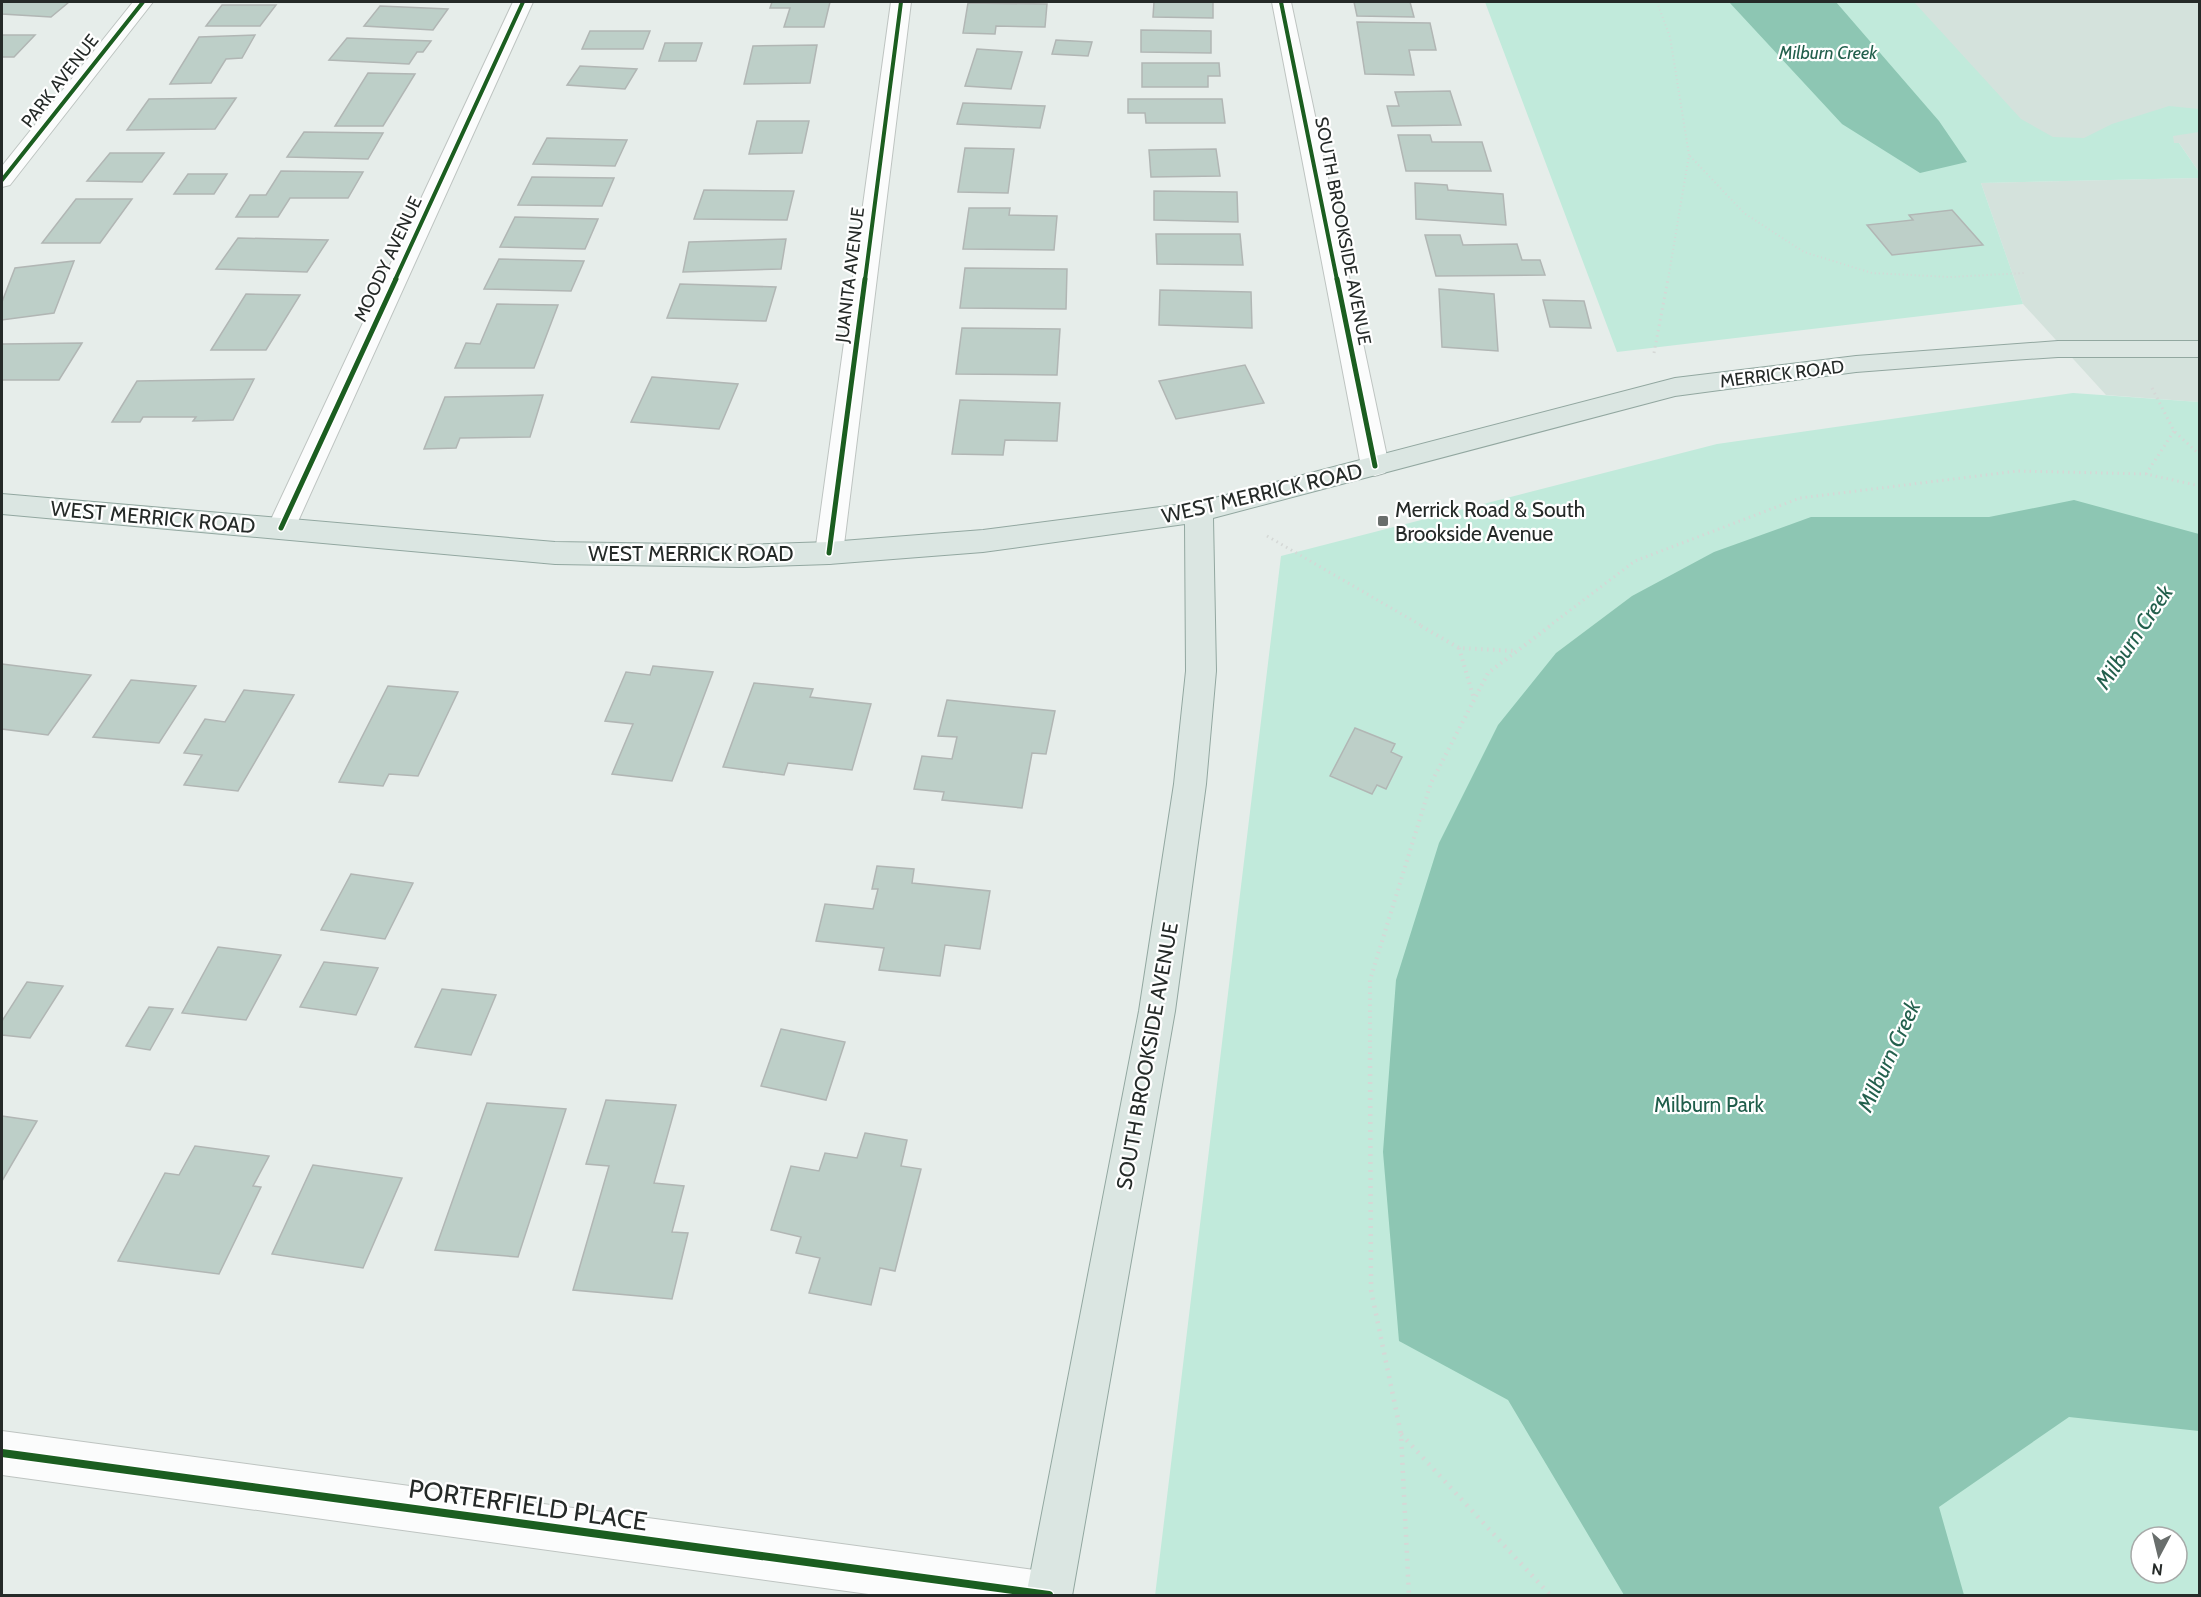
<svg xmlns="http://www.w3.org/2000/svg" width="2201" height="1597" viewBox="0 0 2201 1597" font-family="Cabin,sans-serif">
	<rect width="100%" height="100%" fill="#e6edea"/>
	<path fill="#d4e2dc" d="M1905 2H2199V172L2179 143 2035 149Z
		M2199 178V402L2106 395 2023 304 1981 183Z"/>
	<path fill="#c1eadb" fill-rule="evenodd" d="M1485 2H1914L2021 119 2053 137 2084 138 2112 124 2169 106 2199 109V132L2173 136 2174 143H2179L2199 172V178L1981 183 2023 304 1617 352Z
		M2073 393 2199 402V1595L1155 1596 1281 556 1717 444ZM2141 1537H2177V1573H2141Z"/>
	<path fill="#8dc6b3" d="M1729 2H1836L1939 121 1967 162 1920 173 1842 124Z
		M2074 500 2199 534V1431L2069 1417 1939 1507 1964 1595H1624L1508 1400 1399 1341 1383 1152 1396 980 1439 843 1498 725 1556 653 1632 596 1714 552 1811 517H1989Z"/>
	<path fill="#bdcfc8" stroke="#b1b6b4" stroke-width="1.5" d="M2 2H69L51 17 2 14Z
		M772 2H830L824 27H784L790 8H770Z
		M1154 2H1213V18L1153 17Z
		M1354 2H1410L1414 17 1357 16Z
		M968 3 1047 4 1045 27 996 26 995 34 963 33Z
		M222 5H276L260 26H206Z
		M380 6 448 9 433 30 364 26Z
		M1357 22 1430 23 1436 50H1409L1414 75 1365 74Z
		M1141 30 1211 31V53L1141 52Z
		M590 31H650L643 49H582Z
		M2 35H35L14 57H2Z
		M255 35 242 58 226 59 211 83 170 84 199 37Z
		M347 38 431 41 423 52H417L409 64 329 60Z
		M1056 40 1092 42 1088 56 1052 54Z
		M665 43H702L696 61H659Z
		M817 45 810 83 744 84 753 46Z
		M977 49 1022 52 1011 89 965 86Z
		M1142 63H1219L1220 76H1208V87H1142Z
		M580 66 637 69 625 89 567 85Z
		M368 73 415 74 383 126H335Z
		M1450 91 1461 125 1392 126 1387 106H1399L1395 92Z
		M236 98 215 129 127 130 149 99Z
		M1128 99H1222L1225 123H1146L1145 113H1128Z
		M963 103 1045 106 1040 128 957 124Z
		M757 121H809L802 153 749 154Z
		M304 132 383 133 368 159 287 157Z
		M1398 135H1430L1432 142H1482L1491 171H1406Z
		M547 138 627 140 615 166 533 164Z
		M965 148 1014 149 1008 193 958 192Z
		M1216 149 1220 176 1151 177 1149 150Z
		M110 153H164L142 182 87 181Z
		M281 171 363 172 348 198H290L278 217H236L250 195H266Z
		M188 174H227L214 194H174Z
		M532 177 614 178 602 206 518 205Z
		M1415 183 1447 185 1448 190 1503 194 1506 225 1416 219Z
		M704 190 794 191 787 220 694 219Z
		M1154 191 1237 192 1238 222 1154 220Z
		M76 199H132L100 243H42Z
		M969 208H1010L1009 215 1057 216 1054 250 963 249Z
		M1952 210 1983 245 1892 255 1867 225 1913 220 1909 215Z
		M515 217 598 219 585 249 500 247Z
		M1156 234H1240L1243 265 1157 264Z
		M1425 235H1460L1463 245 1517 244 1522 260H1540L1545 275 1436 276Z
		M238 238 328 240 307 272 216 269Z
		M786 239 781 269 683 272 689 242Z
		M499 259 584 261 571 291 484 289Z
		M74 261 54 313 2 320V302L15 268Z
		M965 268 1067 269 1066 309 960 308Z
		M680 284 776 287 766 321 667 318Z
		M1439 289 1494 294 1498 351 1442 347Z
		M1160 290 1251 292 1252 328 1159 325Z
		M246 294 300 295 266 350H211Z
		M1543 300 1584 301 1591 328 1550 327Z
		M497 304 558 305 534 368H455L466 343 480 344Z
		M962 328 1060 329 1057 375 956 374Z
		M82 343 59 380H2V344Z
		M1245 365 1264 403 1176 419 1159 381Z
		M652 377 738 384 719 429 631 422Z
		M254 379 233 420 193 421 196 417H143L140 422H112L137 381Z
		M543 395 530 437 460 438 456 448 424 449 445 397Z
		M960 400 1060 403 1057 441 1005 440 1003 455 952 454Z
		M2 664 91 675 48 735 2 729Z
		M653 666 713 672 672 781 612 774 633 724 605 721 626 672 650 675Z
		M131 680 196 686 159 743 93 737Z
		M754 683 813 689 810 697 871 704 852 770 788 763 784 775 723 767Z
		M388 686 458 692 418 776 389 774 383 786 339 782Z
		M244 690 294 695 238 791 184 785 202 755 184 753 205 719 225 722Z
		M947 700 1055 711 1046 754 1032 753 1022 808 942 800 944 792 914 789 922 756 952 759 957 737 938 736Z
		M1355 728 1395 744 1391 752 1402 757 1386 789 1377 785 1372 794 1330 776Z
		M877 866 914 869 912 883 990 891 980 949 945 945 940 976 879 970 884 948 816 941 825 904 873 909 878 889H872Z
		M351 874 413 883 385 939 321 930Z
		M218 947 281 955 246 1020 182 1013Z
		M324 962 378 968 356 1015 300 1007Z
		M27 982 63 986 30 1038 2 1035V1021Z
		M442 989 496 995 471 1055 415 1047Z
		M149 1007 173 1009 150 1050 126 1046Z
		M781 1029 845 1042 826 1100 761 1086Z
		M606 1100 676 1105 654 1183 684 1186 672 1232 688 1233 672 1299 573 1290 609 1166 586 1164Z
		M487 1103 566 1109 518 1257 435 1250Z
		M2 1116 37 1121 2 1181Z
		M865 1133 907 1140 901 1166 921 1169 895 1271 880 1268 871 1305 809 1293 820 1258 796 1253 801 1237 771 1230 791 1166 819 1171 825 1153 857 1158Z
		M195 1146 269 1156 253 1186 261 1187 219 1274 118 1261 165 1173 179 1175Z
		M313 1165 402 1178 363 1268 272 1254Z"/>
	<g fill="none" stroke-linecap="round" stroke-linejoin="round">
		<defs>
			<path id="minor" d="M133 2H153L10 185 2 187V166Z
				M513 2H533L295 528 291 535 281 538 271 535 267 528Z
				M891 2H911L843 553 839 561 829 564 819 561 815 553Z
				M1272 2H1291L1389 466 1385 473 1375 476 1365 473 1361 466Z
				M2 1431 1049 1572 1065 1579 1072 1595 883 1596 2 1475Z"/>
			<path id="major" d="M2058 341H2200V357H2058L2012 360 1856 372 1675 396 1213 518 1216 671 1206 784 1175 1011 1072 1596H1026L1139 1011 1174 784 1186 671 1185 524 983 552 829 564 744 567 555 564 2 514V494L555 542 744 545 829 542 983 530 1199 502 1675 378 1856 356Z"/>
		</defs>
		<use href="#minor" stroke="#bec4c1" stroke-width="2"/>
		<use href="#major" stroke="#92a7a0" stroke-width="2"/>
		<path stroke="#d5d8d6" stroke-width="2" stroke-dasharray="1 3" stroke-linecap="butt" d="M1657 2 1670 37 1689 155 1668 280
			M1690 156 1744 213 1804 252 1872 273 1950 277 2024 273"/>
		<path stroke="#d5d8d6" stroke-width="3" stroke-dasharray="1.5 4" stroke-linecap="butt" d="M1654 353 1668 279
			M2152 388 2174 431 2200 455
			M2146 474 2174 431
			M1267 536 1424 627
			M1548 627 1635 561 1800 498 2018 471 2146 474 2200 486"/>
		<path stroke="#d5d8d6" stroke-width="4" stroke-dasharray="1.5 4.5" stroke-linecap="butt" d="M1421 626 1459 648 1517 651
			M1459 648 1474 699
			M1370 1060V980L1431 783 1488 673 1550 626"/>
		<path stroke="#d5d8d6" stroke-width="4.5" stroke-dasharray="2 6" stroke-linecap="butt" d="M1370 1058 1371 1290 1401 1434 1409 1596
			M1401 1434 1551 1596"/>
		<use href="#minor" fill="#fbfcfc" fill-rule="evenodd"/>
		<use href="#major" fill="#dbe6e2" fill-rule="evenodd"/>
		<defs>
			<path id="cycleway-far2" d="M1281 2 1337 280
				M2 180 143 2
				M395 280 523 2
				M865 280 901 2"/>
			<path id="cycleway-far1" d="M1337 279 1375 466
				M281 528 396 279
				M829 553 865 279"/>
			<path id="cycleway" d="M2 1453 1049 1595"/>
		</defs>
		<use href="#cycleway-far2" stroke="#fff" stroke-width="6"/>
		<use href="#cycleway-far1" stroke="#fff" stroke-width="8"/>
		<use href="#cycleway" stroke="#fff" stroke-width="11"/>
		<use href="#cycleway-far2" stroke="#1b5e20" stroke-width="4"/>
		<use href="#cycleway-far1" stroke="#1b5e20" stroke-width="5"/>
		<use href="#cycleway" stroke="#1b5e20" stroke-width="8"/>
	</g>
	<rect fill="#696e6c" stroke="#fff" stroke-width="2" x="1377" y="515" width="12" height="12" rx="3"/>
	<g text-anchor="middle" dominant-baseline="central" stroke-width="4.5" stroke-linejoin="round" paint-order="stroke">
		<g font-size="18" font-style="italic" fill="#23604d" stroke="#fff">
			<text x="1828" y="53">Milburn Creek</text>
		</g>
		<g font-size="18" fill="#252a28" stroke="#fff">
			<text transform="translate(60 81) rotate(-52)">PARK AVENUE</text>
			<text transform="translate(1343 231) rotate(79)">SOUTH BROOKSIDE AVENUE</text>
			<text transform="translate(388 259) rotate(-65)">MOODY AVENUE</text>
			<text transform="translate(850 275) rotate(-83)">JUANITA AVENUE</text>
			<text transform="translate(1782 374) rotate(-7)">MERRICK ROAD</text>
		</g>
		<g font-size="21" fill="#252a28" stroke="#fff">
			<text transform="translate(1262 493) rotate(-13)">WEST MERRICK ROAD</text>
			<text transform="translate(153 517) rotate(5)">WEST MERRICK ROAD</text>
			<text x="691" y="553">WEST MERRICK ROAD</text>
			<text transform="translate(1147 1056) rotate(-80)">SOUTH BROOKSIDE AVENUE</text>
		</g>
		<g font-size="21" fill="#252a28" stroke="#fff" text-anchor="start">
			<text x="1395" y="509">Merrick Road &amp; South<tspan x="1395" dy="24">Brookside Avenue</tspan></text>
		</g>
		<g font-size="21" fill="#1f5d4a" stroke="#fff">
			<text x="1709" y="1104">Milburn Park</text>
		</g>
		<g font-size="22" font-style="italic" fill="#23604d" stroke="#fff">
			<text transform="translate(2134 637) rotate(-56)">Milburn Creek</text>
			<text transform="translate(1889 1056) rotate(-65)">Milburn Creek</text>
		</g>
		<g font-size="26" fill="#252a28" stroke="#fff">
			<text transform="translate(528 1505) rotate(8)">PORTERFIELD PLACE</text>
		</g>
	</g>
	<rect width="2201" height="1597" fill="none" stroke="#252a28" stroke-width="6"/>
	<g transform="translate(2159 1555) rotate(187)"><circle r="28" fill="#ffffff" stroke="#a8aaa9" stroke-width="1.5"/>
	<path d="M0-4.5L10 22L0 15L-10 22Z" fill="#696e6c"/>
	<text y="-9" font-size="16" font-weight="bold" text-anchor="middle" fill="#252a28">N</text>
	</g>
</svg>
